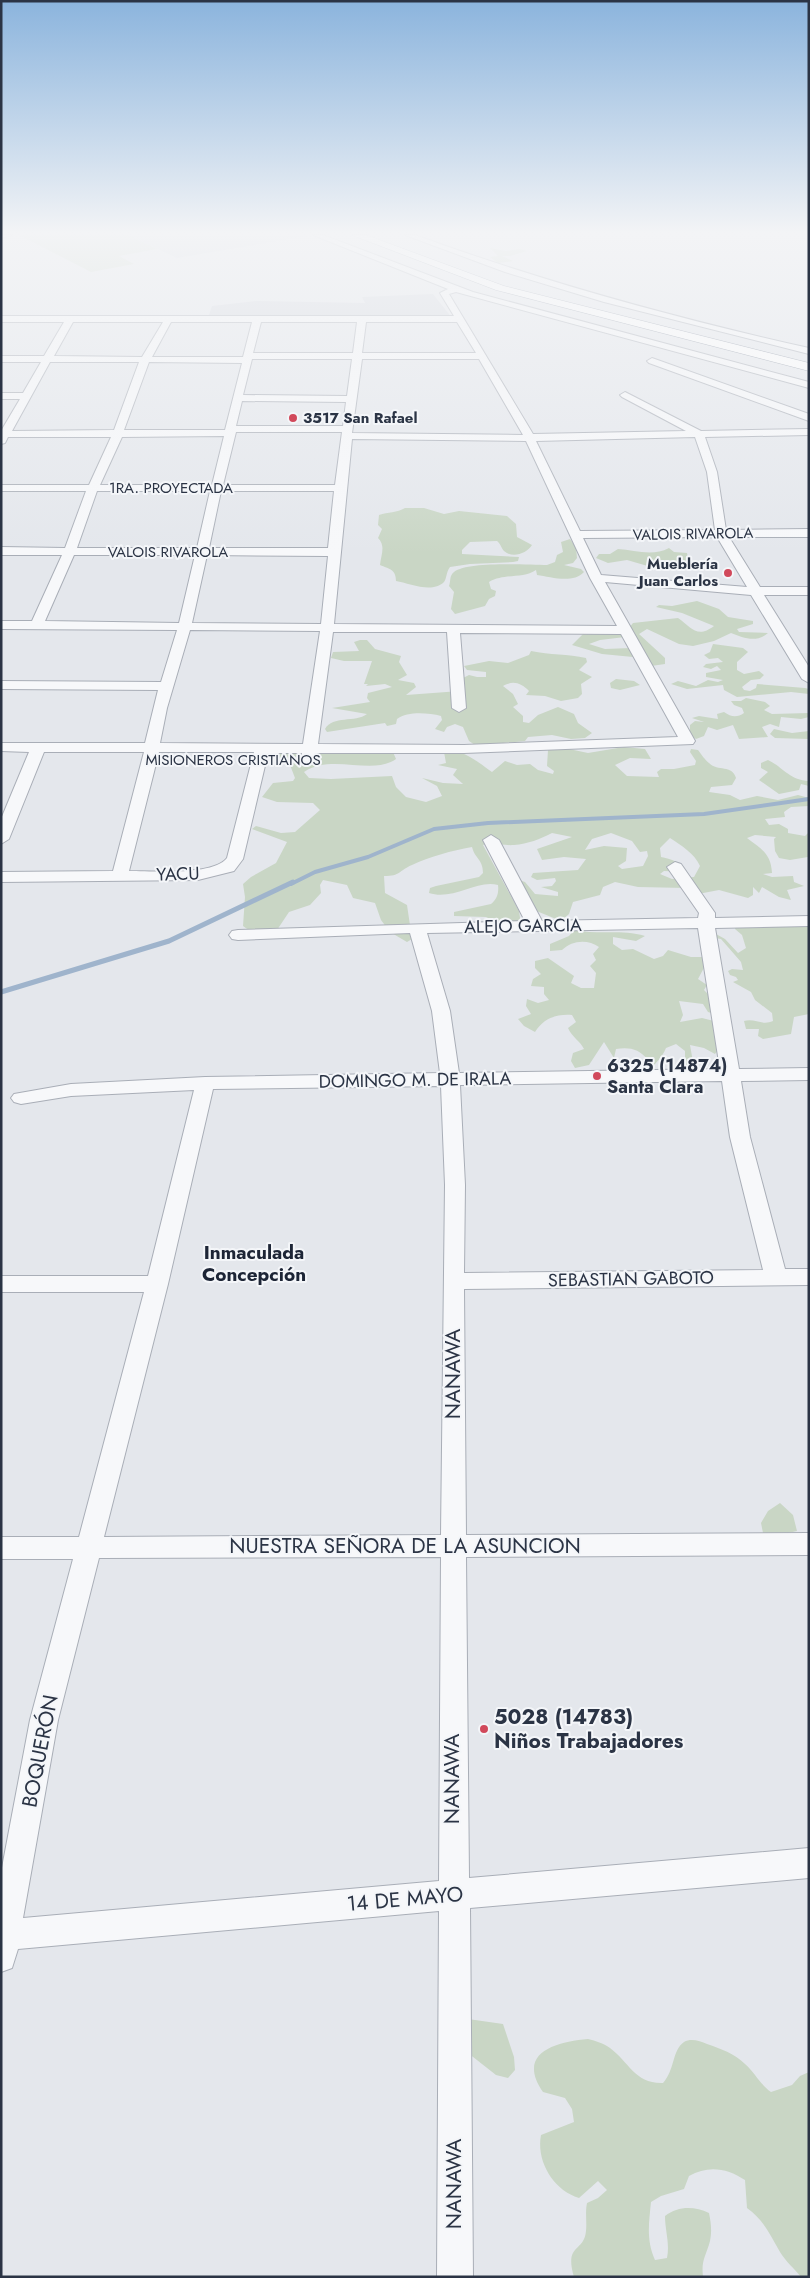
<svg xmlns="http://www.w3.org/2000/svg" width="810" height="2278" viewBox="0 0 810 2278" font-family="Jost,sans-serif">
	<rect width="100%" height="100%" fill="#e4e7ec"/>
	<path fill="#d2d6de" d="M128 235H304L307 236 177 258Z
		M433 294 452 318H208L212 306 257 301 365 303 362 297Z"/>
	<path fill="#c9d6c5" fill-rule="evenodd" d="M19 235H128L157 249 119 256 134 264 91 272Z
		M490 248 506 251 519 249 527 251 510 256H502L513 261 498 263 490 257 498 256Z
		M405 508H424L444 514 459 511 507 516 516 524 517 537 532 545C527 553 513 559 504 551 501 548 501 544 497 541L470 542 462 550V554L519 557 518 561 513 562 470 564 450 567C446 572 447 578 444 582 432 594 409 583 396 581 396 569 389 569 380 565 381 555 386 546 378 538L382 529 378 525 379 515C388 512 397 513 405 508Z
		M570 539 576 547 577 558 573 563 564 565 581 569 584 572C573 584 551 577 537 575L536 570C523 579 504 573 489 582L491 589 496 591 495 596 489 599 485 606 455 614 451 609 454 592 449 586C451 581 449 576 454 572 468 561 527 565 547 565L555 562 557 555 563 552 561 542Z
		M669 548 674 552 687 553 689 562 684 565H669L658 569 627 560 608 563 596 558 599 554H610L618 549C635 550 652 557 669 548Z
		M697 601 719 609 728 617 753 621V624L737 629 739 632 768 633C757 643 743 638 731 633L714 641 693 646 679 644 647 629 639 634 665 658V664L651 666 629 628 633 623 678 618C691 627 697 639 714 626L682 613 656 607 659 605 672 606Z
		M620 633 625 637 600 640 589 644 605 649 631 648 633 657 602 654 572 645 583 634Z
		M360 640H367L375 649 401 656 399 662 407 675 398 680 414 683 416 687 406 695 460 691 463 678 469 675 477 677H486V672L467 670 464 666 489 661 508 663 529 655 531 651C550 655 568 654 586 658L587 662 579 670 592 677 581 684 582 694 578 698 561 701 545 696 526 695 529 691C521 683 513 680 503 686L513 694 518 704 513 707 523 716V722L529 723 538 715 558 707 574 714 578 723 592 733 585 738 571 739 552 735 528 737 525 741 515 742 475 745 469 741 463 727 455 724 447 727 444 732 435 729 442 720 441 716C428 713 408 711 397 719L396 724 387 726 385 723 327 732 325 729C333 715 355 723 367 714L332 708 370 702 367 698 368 693 392 687 385 684 366 686 368 684H364L372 661H344L331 658 333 652 359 651 354 642Z
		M713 644 743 648 748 652 737 662V670L744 674 759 671 764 675 760 679 751 680 742 687 744 690 750 691 756 688 757 684 805 688 809 689V694L791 692 737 697 724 690 723 685 687 689 671 684 678 681 696 686 708 680 718 682 723 680 706 677V673L721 670 717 666 711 669 703 667 706 664 723 662 718 658 709 659 704 655 710 652Z
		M616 679 634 681 640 685 620 690 611 688 610 683Z
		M746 698 765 702 770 706 764 710 772 714 809 713V717L801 719 781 717 779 727 770 724 762 727 768 737 739 739 733 725 717 730 708 727 704 736 696 739 690 735V725L695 721 704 722 692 718 699 716 718 719 717 714 724 712C731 717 737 718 744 713L742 708 734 705 731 701H741Z
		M774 729 792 733 809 731V739L775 738 770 734Z
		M624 747 645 749 651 759 630 758 615 765 627 776 659 777 657 772 661 769H674L695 765 696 761 690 752 691 749 698 750C701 754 705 760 709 763 718 772 732 764 736 778L732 785 711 787 709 792 730 795 740 800 757 796 778 800 798 795 809 798V806L791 807 784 812 785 817 765 819 769 825 779 824 788 829V833L805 836 809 832V860L808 857 790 860 779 858 775 851 774 839 776 837 755 835 747 838C761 849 771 853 772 873L763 874 772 877 793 876 794 882 804 886 787 890 791 900 779 897 762 887 759 893 753 887V895L748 898 719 890 698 894 686 888 638 887 615 882 603 887 600 895 573 902 569 914 561 921 534 910 519 880 525 882 535 894 558 896V892L541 887 552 886 556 881 555 878 537 880 531 877 533 873 578 870 586 859 564 857 542 860 537 849 572 837 552 833C540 839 528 844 514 845 503 846 494 842 483 845L519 911 521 925 499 923 486 917 454 916V912L491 904C497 899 499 893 498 885 477 879 453 901 429 893L430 888 436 886 479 877 483 873C483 859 475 859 472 847 451 851 431 856 412 865 398 871 401 876 384 876L385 893 407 905 412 939 407 942 390 932 381 920 375 903 353 898 347 885 323 880 320 885 321 893 310 905 289 912 277 930C265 932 253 934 243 926L245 897 243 884 251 877 276 863 287 842 252 829 256 826 281 833 295 832 320 810 313 803 277 802 262 797 273 783 293 781 295 778 290 765 274 755 277 752H393L396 759C372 776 332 753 304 772L309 778 331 779 392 776 396 787 406 797 426 802 442 796 437 786 422 778 443 783 463 784 453 775 457 769 438 765 446 763 444 752C461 747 479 763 492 772L505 761 517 765 530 764 538 770 553 774 554 771 547 766 548 750 569 749 588 753ZM611 833 632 841 640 852 647 851 648 856 643 866 622 869 618 866 626 861 627 848 604 846 585 850 592 839ZM670 838C681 845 695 854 700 866L694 877 672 879 660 874 664 871 687 872C683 862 670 859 661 857L660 848Z
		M768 760C783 767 789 780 809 781V786L801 784 799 790 779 794 759 780 768 772 761 768V763Z
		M736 922 809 923V1014L794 1017 791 1034 763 1039 758 1036 759 1029H746L744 1021C755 1018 762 1026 773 1021L772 1013 755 1000 751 992 733 982 738 980 736 977 730 975 728 971 732 969 743 970 741 962 721 939 709 937 716 934 725 939 738 953 746 948 742 935 735 929Z
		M574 930C598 935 622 929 645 936L636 941 613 937V944L622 950 633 949 654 959 663 956 668 950 691 957H703L706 964 698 979 707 985 704 990 713 999 714 1014 708 1012 703 1004 679 1001 683 1015 680 1022 702 1018 714 1021 721 1046 715 1054 704 1048 690 1045 693 1062 699 1071 695 1074 685 1067V1051L676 1044 666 1048C662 1059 650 1068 642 1078L633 1071 645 1068 648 1060C639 1049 630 1047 616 1049L614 1058 604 1042 589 1065 575 1068 571 1061 573 1053 584 1049C580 1041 572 1037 568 1028L576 1022 572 1015C556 1014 544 1018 535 1032L524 1026 518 1019 531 1014 526 1006 527 999 538 1003 549 1000 544 994V987L531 986 533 979 541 974 535 968V961L548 958 574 976 571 983 581 988H594L596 973 590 966 596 960 593 954 599 947C588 939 572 940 562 950L550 951V944L569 936Z
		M780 1503 793 1515 797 1531 764 1538 761 1523 768 1511Z
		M468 2019 503 2024 514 2057 515 2070 508 2078 496 2075 468 2053Z
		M588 2039C596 2041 603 2043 610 2048 629 2062 635 2084 663 2083 675 2070 672 2050 684 2042 691 2038 700 2041 707 2044 721 2049 734 2053 745 2064 755 2073 760 2084 771 2092L792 2085 800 2076 809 2072V2277H801C794 2268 786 2262 780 2252 770 2235 764 2220 747 2208L745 2180C727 2168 708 2165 689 2176L684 2189 661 2196 651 2202C649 2223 646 2240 655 2260L667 2258C670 2243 665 2231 665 2216 678 2206 694 2206 709 2213 711 2223 712 2231 710 2241 706 2256 701 2260 703 2277H574C564 2243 584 2253 586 2231 587 2221 585 2213 587 2203L598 2198 607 2190 598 2181 579 2198C553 2190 536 2161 541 2135L574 2122 572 2109 565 2098 543 2092C516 2053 555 2042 588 2039Z"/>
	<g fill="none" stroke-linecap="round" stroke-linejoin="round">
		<path stroke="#9fb4cc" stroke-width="4" d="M291 884 315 872 368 857 434 829 488 823 704 814 809 799"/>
		<path stroke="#9fb4cc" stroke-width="5" d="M1 992 169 941 293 882"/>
		<defs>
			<path id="minor" d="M1 235H12L1 238Z
				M313 235H323L473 292 809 382V388L456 292 449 294 533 434 686 431 622 397 620 395 625 392 701 431 809 429V435L705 437 717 472 726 530 809 529V537H729L760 587H809V595H764L809 667V683L802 679 751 595 605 582 695 741 693 744 464 753H316L313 763 308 764 301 760 302 753H268L243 859 234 871 198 880 1 882V872L113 871 144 752H44L9 839 1 844V819L29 752 1 751V743H145L158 690 1 689V681L161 682 177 630 1 629V621H32L62 555H1V547L65 548 86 491H1V485H89L111 437H8L5 443 1 444V431L20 399H1V393H23L41 362H1V356H44L64 322H1V316H454L440 293 448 289ZM73 322H163L142 357 54 356ZM171 322H252L243 357H152ZM261 322H357L353 353H253ZM366 322H457L476 353H362ZM252 359H352L347 396 243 395ZM362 359H479L523 435 352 433ZM50 362H139L114 430 12 431ZM149 362 242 363 225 430H124ZM242 401 346 402 343 426H236ZM236 432H342L335 485H223ZM224 436 212 485H100L122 437ZM695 437 707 472 715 530 580 531 536 441ZM352 439 526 441 590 578 617 626 334 624ZM97 491H210L197 548H77ZM221 491H334L328 548H209ZM717 537 747 587 601 575 583 538ZM74 555H195L179 623 45 621ZM207 555 328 556 321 624 192 623ZM190 630 320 631 303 744 160 743 167 708ZM333 632H447L452 708 459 712 466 708 460 633 621 634 678 737 464 745 318 744ZM159 752H254L227 858C213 876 152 871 129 871Z
				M405 235H415C544 282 675 318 809 348V354L604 302 505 272Z
				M652 358 809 414V421L649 363 647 361Z
				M491 835 499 840 542 921 698 918 699 913 667 867 675 862 681 864 715 913V918L809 916V926L715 928 739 1069 809 1068V1080L741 1081 750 1137 785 1269H809V1285L464 1289 466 1535 809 1533V1555L466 1557 469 1878 809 1848V1878L470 1908 473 2277H437L439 1911 18 1949 12 1968 1 1972V1873L30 1720 73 1559H1V1537H79L144 1292H1V1276H148L194 1090 71 1096 21 1104 14 1102 11 1098 14 1094 71 1084 205 1077 440 1073 432 1011 410 933 238 940 232 939 229 935 232 931 238 930 525 921 483 840ZM698 928 720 1069 459 1073 450 1011 427 933ZM722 1081 730 1137 763 1270 464 1273 465 1185 460 1085ZM441 1086 445 1185 441 1535 104 1537 168 1284 213 1089ZM441 1557 439 1881 23 1918 58 1720 99 1558Z"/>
			<path id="highway" d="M352 235H366L504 286 809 363V371L496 290Z"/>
		</defs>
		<use href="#minor" stroke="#a9aeb7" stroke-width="2"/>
		<use href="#highway" stroke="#8b94a3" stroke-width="1"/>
		<use href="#minor" fill="#f7f8fa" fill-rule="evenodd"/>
		<use href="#highway" fill="#fff" fill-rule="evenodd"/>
	</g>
	<linearGradient id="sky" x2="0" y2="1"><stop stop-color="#8bb4dd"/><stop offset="0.42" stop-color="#f3f4f6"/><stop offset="1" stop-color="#f3f4f6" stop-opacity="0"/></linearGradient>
	<rect width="810" height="554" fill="url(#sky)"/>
	<g fill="#d1495b" stroke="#f4f6f9" stroke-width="2">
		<circle cx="293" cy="418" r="5"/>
		<circle cx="728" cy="573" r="5"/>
		<circle cx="597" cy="1076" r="5"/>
		<circle cx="484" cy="1729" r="5"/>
	</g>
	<g text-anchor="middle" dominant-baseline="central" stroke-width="4" stroke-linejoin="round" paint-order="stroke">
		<g font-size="15" font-weight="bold" fill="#2b3445" stroke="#f4f6f9" text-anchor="start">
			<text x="303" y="418">3517 San Rafael</text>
			<text x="718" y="564" text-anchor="end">Mueblería<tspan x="718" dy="17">Juan Carlos</tspan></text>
		</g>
		<g font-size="15" fill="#2b3445" stroke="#f4f6f9">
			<text x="171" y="488">1RA. PROYECTADA</text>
			<text transform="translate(693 534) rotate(-1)">VALOIS RIVAROLA</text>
			<text x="168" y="552">VALOIS RIVAROLA</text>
			<text x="233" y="760">MISIONEROS CRISTIANOS</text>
		</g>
		<g font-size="18" fill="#2b3445" stroke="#f4f6f9">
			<text transform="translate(178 874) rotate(-2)">YACU</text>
			<text transform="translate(523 926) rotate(-1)">ALEJO GARCIA</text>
			<text transform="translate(415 1080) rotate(-1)">DOMINGO M. DE IRALA</text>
			<text transform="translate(631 1279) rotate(-1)">SEBASTIAN GABOTO</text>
		</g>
		<g font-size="18" font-weight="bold" fill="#2b3445" stroke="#f4f6f9" text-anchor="start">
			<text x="607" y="1066">6325 (14874)<tspan x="607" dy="21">Santa Clara</tspan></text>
		</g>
		<g font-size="19" font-weight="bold" fill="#1d2536" stroke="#f4f6f9">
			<text x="254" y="1252">Inmaculada<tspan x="254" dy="22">Concepción</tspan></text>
		</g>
		<g font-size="21" fill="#2b3445" stroke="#f4f6f9">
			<text transform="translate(453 1374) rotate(-90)">NANAWA</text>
			<text x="405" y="1546">NUESTRA SEÑORA DE LA ASUNCION</text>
			<text transform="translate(40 1751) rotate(-79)">BOQUERÓN</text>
			<text transform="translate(452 1779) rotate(-90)">NANAWA</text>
			<text transform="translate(405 1899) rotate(-5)">14 DE MAYO</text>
			<text transform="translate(454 2184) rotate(-90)">NANAWA</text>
		</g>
		<g font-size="21" font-weight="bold" fill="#2b3445" stroke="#f4f6f9" text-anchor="start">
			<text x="494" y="1717">5028 (14783)<tspan x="494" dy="24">Niños Trabajadores</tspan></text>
		</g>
	</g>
	<rect width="810" height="2278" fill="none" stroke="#2b3445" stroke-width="5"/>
</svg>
